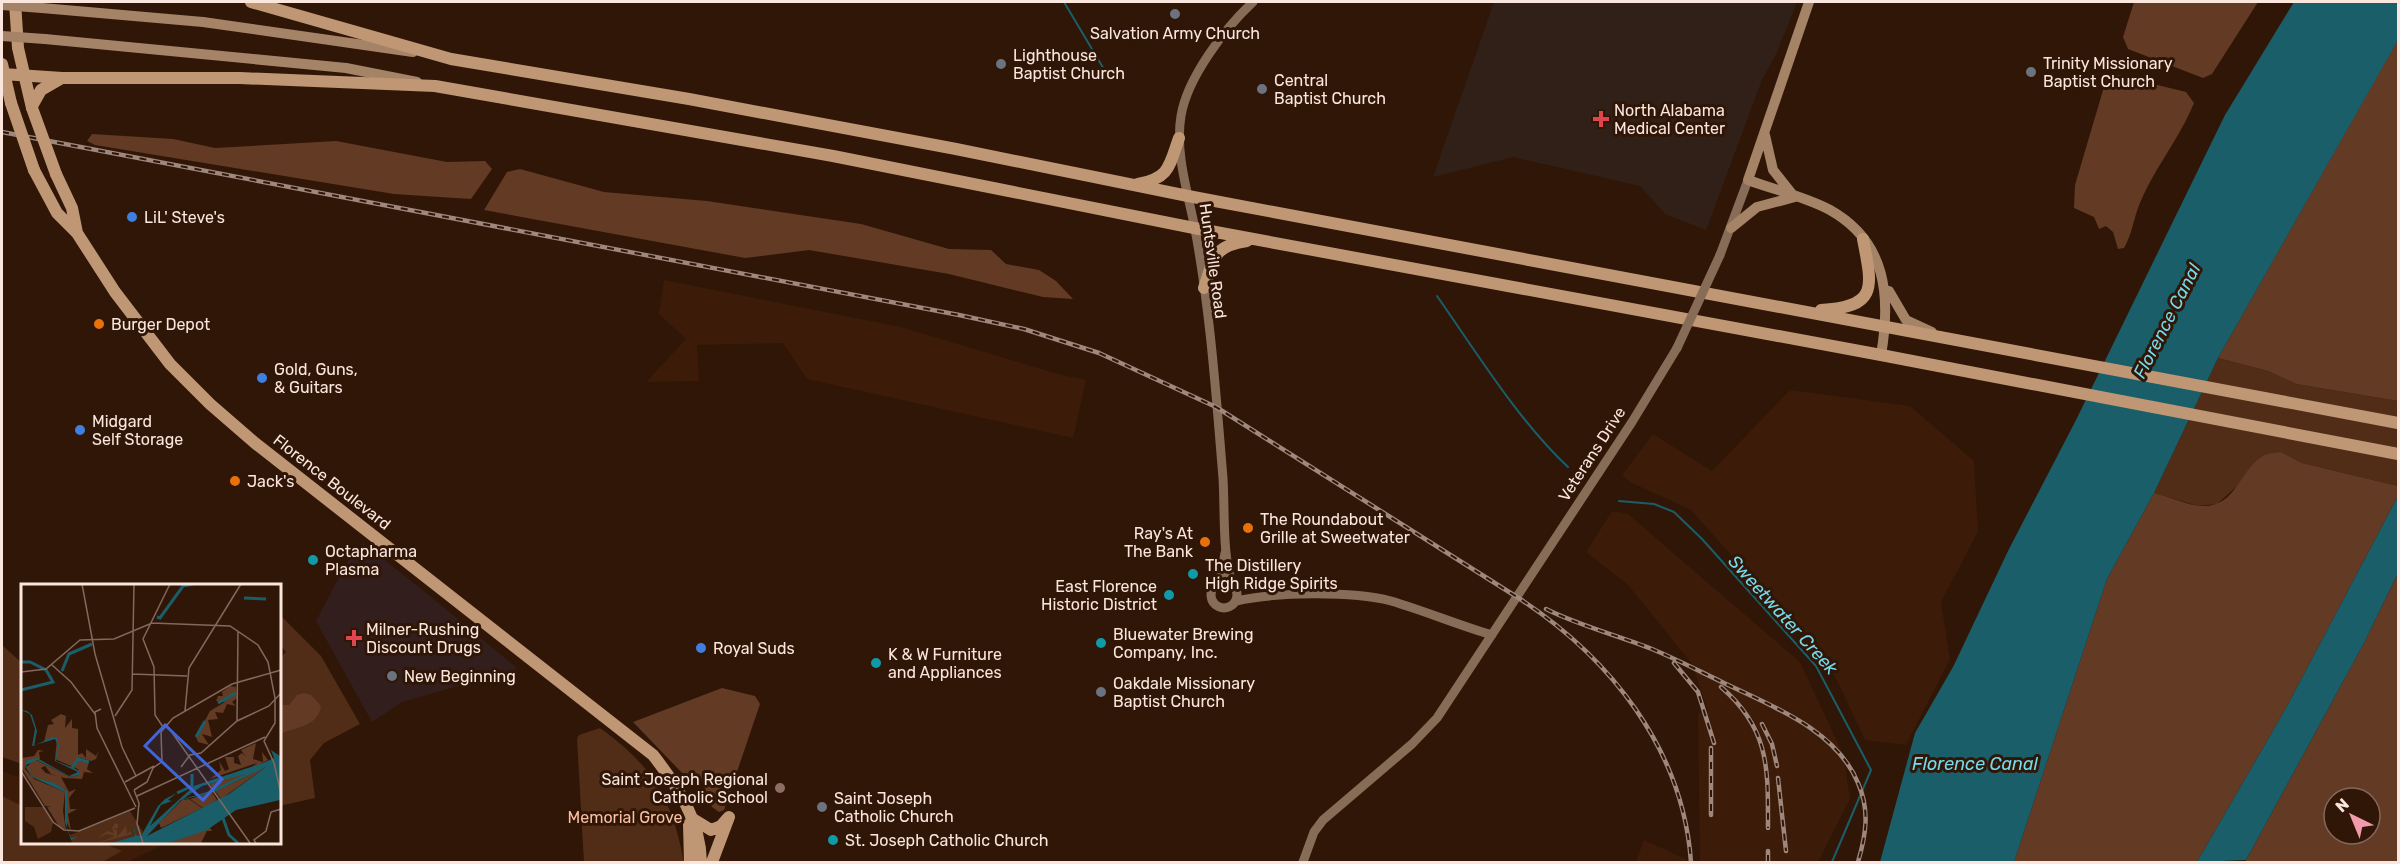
<svg xmlns="http://www.w3.org/2000/svg" width="2400" height="864" viewBox="0 0 2400 864" font-family="Rubik,sans-serif">
	<rect width="100%" height="100%" fill="#301607"/>
	<path fill="#321f1d" d="M363 543 430 596 518 669 402 702 372 722 316 621 352 553Z"/>
	<path fill="#3c1b08" d="M664 280 901 327 1058 374 1086 380 1073 438 807 379 783 343 697 345 699 381 646 382 686 339 659 314Z
		M1790 390 1910 406 1974 461 1978 532 1941 602 1950 659 1906 745 1865 740 1830 666 1691 510 1630 482 1622 475 1653 434 1712 471Z
		M1612 511 1628 514 1800 662 1844 756 1850 799 1818 862H1700L1698 713 1708 711 1692 664 1628 585 1586 552Z
		M2 771 22 778V842H170L127 862H2Z
		M1644 840 1686 859V862H1636Z"/>
	<path fill="#312018" d="M1494 2H1797L1777 52 1762 80 1706 230 1665 214 1640 186 1513 157 1433 177Z"/>
	<path fill="#512d18" d="M2218 358 2268 371 2296 384 2398 401V486L2302 463 2281 452 2252 466 2243 481 2217 504 2198 506 2154 493Z
		M279 614 321 656 360 724 324 743 310 760 315 798 279 806V659L286 652 279 644Z
		M2 645 22 663V764L2 757Z
		M600 728C653 766 672 799 684 862H584L577 739 579 735Z
		M2 796 22 806V842H101L122 851 102 862H2Z"/>
	<path fill="#633a23" fill-rule="evenodd" d="M2134 2H2258L2212 74 2203 78 2128 49 2123 37Z
		M2398 39V401L2296 384 2268 371 2218 358Z
		M2113 74 2186 92 2194 103C2179 140 2152 171 2138 208 2133 222 2132 234 2124 248L2118 249 2113 232 2106 226 2099 229 2094 217 2074 208 2075 185 2106 80Z
		M92 134 173 139 215 148 336 141 447 162 485 161 492 169 471 199 394 194 95 145 87 141Z
		M520 169 604 192 707 201 861 224 949 249 991 250 1006 264 1039 270 1056 281 1073 299 1043 297 949 274 809 250 745 258 484 210 507 172Z
		M2281 452 2302 463 2398 486V496L2286 708 2197 862H2014L2107 579 2154 493C2168 496 2187 505 2200 506 2237 508 2238 471 2263 456 2268 453 2276 453 2281 452Z
		M2398 573V862H2245L2364 643ZM2334 798H2370V834H2334Z
		M722 688 755 696 760 704 724 810 719 812 712 807 700 777 684 775 633 722Z
		M304 693 311 695 321 706C318 727 296 727 279 734V705H289L297 695Z"/>
	<path fill="#195e69" d="M2294 2H2398V40L2218 358 2154 493 2107 579 2014 862H1880L1915 733 1953 667 2009 549 2076 420 2225 115Z
		M2398 496V573L2364 643 2246 860 2197 862 2286 708Z"/>
	<g fill="none" stroke-linecap="round" stroke-linejoin="round">
		<path stroke="#195e69" stroke-width="2" d="M1064 2 1105 71
			M1437 296C1477 353 1518 420 1568 467
			M1619 501 1654 504 1674 512 1702 539 1816 666 1871 770 1832 862"/>
		<path stroke="#876d57" stroke-width="9" d="M1720 255 1748 180
			M1211 595a13 13 0 1 1 26 0a13 13 0 1 1-26 0Z
			M1216 584 1220 580 1225 553
			M1233 586C1222 558 1225 510 1223 478 1216 394 1210 307 1194 224 1187 190 1175 151 1181 116 1187 78 1225 28 1253 2
			M1236 601C1276 592 1351 591 1391 601 1425 611 1458 625 1492 635
			M1303 862 1314 832 1323 820 1412 744 1437 718 1632 422 1677 348"/>
		<path stroke="#a58367" stroke-width="10" d="M1809 2 1748 180C1775 190 1806 197 1830 210 1887 242 1891 297 1881 355
			M42 8 203 22 413 52
			M45 39 346 68 417 82
			M1765 135 1773 170 1793 195
			M1731 228 1757 207 1795 197
			M1889 291 1906 320 1932 332"/>
		<path stroke="#c09775" stroke-width="12" d="M15 2 18 48 32 108
			M251 2 451 59 689 99 956 149 1188 196 2398 423
			M2 64 11 103
			M3 74 62 78H240L435 86 833 156 1194 228 1881 355 2398 454
			M32 106 41 90 60 79
			M34 170 57 213 77 233 115 292 170 364 210 404 255 443 653 755C678 787 700 820 701 862
			M56 174 72 208 77 233
			M1138 184C1170 178 1169 166 1179 138
			M1204 288C1214 258 1213 246 1247 241
			M1821 310C1879 307 1872 286 1863 239
			M693 819 711 830 721 826 728 818
			M689 824 690 862
			M712 862 729 817"/>
		<defs>
			<path id="rail" d="M2 132 959 315 1024 329 1099 353 1216 407 1517 597C1610 657 1683 749 1691 862
				M1546 609C1580 626 1617 635 1652 649 1676 659 1699 671 1722 682 1771 706 1836 729 1858 783 1870 810 1866 835 1858 862
				M1674 663 1698 692 1714 743
				M1721 687C1770 729 1768 769 1768 828
				M1762 724 1772 744 1777 766
				M1711 748V815
				M1778 778 1786 851
				M1768 862V851"/>
		</defs>
		<use href="#rail" stroke="#9e877c" stroke-width="4.5"/>
		<use href="#rail" stroke="#301607" stroke-width="2" stroke-dasharray="7" stroke-linecap="butt"/>
		<path stroke="#876d57" stroke-width="9" d="M1677 348 1720 255"/>
		<path stroke="#a58367" stroke-width="10" d="M2 5 42 8
			M2 36 45 39"/>
		<path stroke="#c09775" stroke-width="12" d="M11 103 34 170
			M32 108 56 174"/>
	</g>
	<g fill="#6b7280" stroke="#301607" stroke-width="2">
		<circle cx="1175" cy="14" r="6"/>
		<circle cx="1001" cy="64" r="6"/>
		<circle cx="2031" cy="72" r="6"/>
		<circle cx="1262" cy="89" r="6"/>
		<circle cx="392" cy="676" r="6"/>
		<circle cx="1101" cy="692" r="6"/>
		<circle cx="822" cy="807" r="6"/>
	</g>
	<g fill="#e0444e" stroke="#301607" stroke-width="2">
		<path d="M1598 110h6v6h6v6h-6v6h-6v-6h-6v-6h6z"/>
		<path d="M351 629h6v6h6v6h-6v6h-6v-6h-6v-6h6z"/>
	</g>
	<g fill="#3f7fe0" stroke="#301607" stroke-width="2">
		<circle cx="132" cy="217" r="6"/>
		<circle cx="262" cy="378" r="6"/>
		<circle cx="80" cy="430" r="6"/>
		<circle cx="701" cy="648" r="6"/>
	</g>
	<g fill="#e8710a" stroke="#301607" stroke-width="2">
		<circle cx="99" cy="324" r="6"/>
		<circle cx="235" cy="481" r="6"/>
		<circle cx="1248" cy="528" r="6"/>
		<circle cx="1205" cy="542" r="6"/>
	</g>
	<g fill="#0f9aa8" stroke="#301607" stroke-width="2">
		<circle cx="313" cy="560" r="6"/>
		<circle cx="1193" cy="574" r="6"/>
		<circle cx="1169" cy="595" r="6"/>
		<circle cx="1101" cy="643" r="6"/>
		<circle cx="876" cy="663" r="6"/>
		<circle cx="833" cy="840" r="6"/>
	</g>
	<circle fill="#8d6e63" stroke="#301607" stroke-width="2" cx="780" cy="788" r="6"/>
	<g text-anchor="middle" dominant-baseline="central" stroke-width="6" stroke-linejoin="round" paint-order="stroke">
		<g font-size="16" fill="#fae6dd" stroke="#301607" text-anchor="start">
			<text x="1175" y="33" text-anchor="middle">Salvation Army Church</text>
			<text x="1013" y="55">Lighthouse<tspan x="1013" dy="18">Baptist Church</tspan></text>
			<text x="2043" y="63">Trinity Missionary<tspan x="2043" dy="18">Baptist Church</tspan></text>
			<text x="1274" y="80">Central<tspan x="1274" dy="18">Baptist Church</tspan></text>
			<text x="1614" y="110">North Alabama<tspan x="1614" dy="18">Medical Center</tspan></text>
			<text x="144" y="217">LiL' Steve's</text>
			<text x="111" y="324">Burger Depot</text>
			<text x="274" y="369">Gold, Guns,<tspan x="274" dy="18">&amp; Guitars</tspan></text>
			<text x="92" y="421">Midgard<tspan x="92" dy="18">Self Storage</tspan></text>
			<text x="247" y="481">Jack's</text>
			<text x="1260" y="519">The Roundabout<tspan x="1260" dy="18">Grille at Sweetwater</tspan></text>
			<text x="1193" y="533" text-anchor="end">Ray's At<tspan x="1193" dy="18">The Bank</tspan></text>
			<text x="325" y="551">Octapharma<tspan x="325" dy="18">Plasma</tspan></text>
			<text x="1205" y="565">The Distillery<tspan x="1205" dy="18">High Ridge Spirits</tspan></text>
			<text x="1157" y="586" text-anchor="end">East Florence<tspan x="1157" dy="18">Historic District</tspan></text>
			<text x="366" y="629">Milner-Rushing<tspan x="366" dy="18">Discount Drugs</tspan></text>
			<text x="1113" y="634">Bluewater Brewing<tspan x="1113" dy="18">Company, Inc.</tspan></text>
			<text x="713" y="648">Royal Suds</text>
			<text x="888" y="654">K &amp; W Furniture<tspan x="888" dy="18">and Appliances</tspan></text>
			<text x="404" y="676">New Beginning</text>
			<text x="1113" y="683">Oakdale Missionary<tspan x="1113" dy="18">Baptist Church</tspan></text>
			<text x="768" y="779" text-anchor="end">Saint Joseph Regional<tspan x="768" dy="18">Catholic School</tspan></text>
			<text x="834" y="798">Saint Joseph<tspan x="834" dy="18">Catholic Church</tspan></text>
			<text x="845" y="840">St. Joseph Catholic Church</text>
		</g>
		<g font-size="16" fill="#fae6dd" stroke="#301607">
			<text transform="translate(1213 261) rotate(82)">Huntsville Road</text>
			<text transform="translate(1592 454) rotate(-57)">Veterans Drive</text>
			<text transform="translate(332 482) rotate(38)">Florence Boulevard</text>
		</g>
		<g font-size="16" fill="#fbc0a3" stroke="#301607">
			<text x="625" y="817">Memorial Grove</text>
		</g>
		<g font-size="18" font-style="italic" fill="#74daec" stroke="#301607">
			<text transform="translate(2167 321) rotate(-63)">Florence Canal</text>
			<text transform="translate(1783 615) rotate(48)">Sweetwater Creek</text>
			<text x="1975" y="764">Florence Canal</text>
		</g>
	</g>
	<g transform="translate(21 584)">
		<rect width="260" height="260" fill="#301607"/>
		<path d="M4 223H22L32 239 30 248 17 255 13 243 4 237ZM109 227 122 248 120 252 115 251 111 235 114 252 90 259H51L49 251Z" fill="#512d18"/>
		<path d="M209 102 215 103 216 114 211 118 215 122 206 120 202 129 194 128 197 135 187 136 191 153 181 150 188 161 177 158 175 153 189 127 204 118 195 117 197 112H202L201 108ZM40 130 45 132 44 144 51 135V144L57 145V171L61 169 65 174V165L75 172 78 166 75 175 70 177 57 173 68 178 66 185 72 189 63 188 61 195 43 194 30 190 24 182 20 184 25 189 40 193 48 208 55 205 48 214 49 225H56L47 230 50 247 45 237V206L12 193 5 184 13 175 49 193 58 191 57 185 34 175 36 154 23 158 27 141 33 140 30 136ZM235 159 232 175 242 178 241 168 247 176 232 184 226 185 230 184 236 179 189 195 200 186 198 177 204 187 208 185 204 173H213V179L220 181 217 172 221 169 225 173 220 166ZM17 166 23 167 18 168 19 175 6 176 4 185 13 195 44 208 42 227 45 246 39 244 26 223 30 222H24L0 183V174L13 172ZM245 183 200 215 194 207 229 191 193 206 189 200ZM191 208 196 216 182 224 169 215ZM166 211 162 216 168 215 181 224 140 244 138 239ZM94 239 97 240V244H92L96 246V253L105 242 106 250 109 247 111 250 77 259 94 252 86 250 77 254 86 247 93 249 91 244ZM188 242 191 247H186L180 259H148Z" fill="#633a23"/>
		<path d="M0 126 6 127 11 131 16 147 13 162 31 153 36 154 38 162 35 177 55 185 59 188 58 191 49 193 16 176 5 181 12 193 33 199 46 207V243L50 254 57 253 50 256 51 259 44 238V208L11 193 4 181 6 176 16 174 48 192 57 188 34 177 37 161 34 155 11 162 14 145 9 130ZM250 166 259 172V216L215 226 186 246 148 259H90L114 252 111 235 115 251 120 252 137 222 144 215 156 209 147 216 151 217 140 221 129 242 173 202 242 179 253 174ZM245 183 208 210 126 252 160 216 193 208ZM225 190 186 208 162 215 181 202Z" fill="#195e69" fill-rule="evenodd"/>
		<path fill="none" stroke="#195e69" stroke-width="3" d="M223 14 245 15M136 33 139 34 162 2 172 0M0 78H9L25 86 32 98 0 106M41 87 48 70 71 60M197 119 215 109M175 153 184 137M51 184 57 175 68 178M156 209 171 202V190M202 234 208 251 217 259"/>
		<path fill="none" stroke="#81695d" stroke-width="1.5" d="M61 0 74 70 101 163 115 192M31 81 50 98 74 130M0 88 25 85 59 56 93 55 131 39 209 42 237 61 247 78 254 114V139L243 157 253 179 260 210M111 90 166 92M80 125 74 128 76 144 115 223M164 127 168 84 220 0M94 132 111 106 113 0M216 137 217 47M145 140 229 259M142 143 134 131 133 83 122 55 149 0M141 178 140 148 152 134 211 100 260 86M160 183 169 171 180 169 216 137 248 122 260 109M0 187 32 238 43 246 58 247 114 224M104 198 133 182M113 206 118 219 116 240 122 259M113 206 126 198 132 184 142 177M116 212 244 153M235 259 233 256 245 247 250 228 260 225"/>
		<path fill="#3e65d9" fill-opacity="0.15" stroke="#3e65d9" stroke-width="3" d="M144 141 201 195 182 216 124 162Z"/>
		<rect width="260" height="260" fill="none" stroke="#fae6dd" stroke-width="3"/>
	</g>
	<rect width="2400" height="864" fill="none" stroke="#fae6dd" stroke-width="6"/>
	<g transform="translate(2352 816) rotate(317)"><circle r="28" fill="#301607" stroke="#81695d" stroke-width="1.5"/>
	<path d="M0-4.5L10 22L0 15L-10 22Z" fill="#f39aab"/>
	<text y="-9" font-size="16" font-weight="bold" text-anchor="middle" fill="#fae6dd">N</text>
	</g>
</svg>
